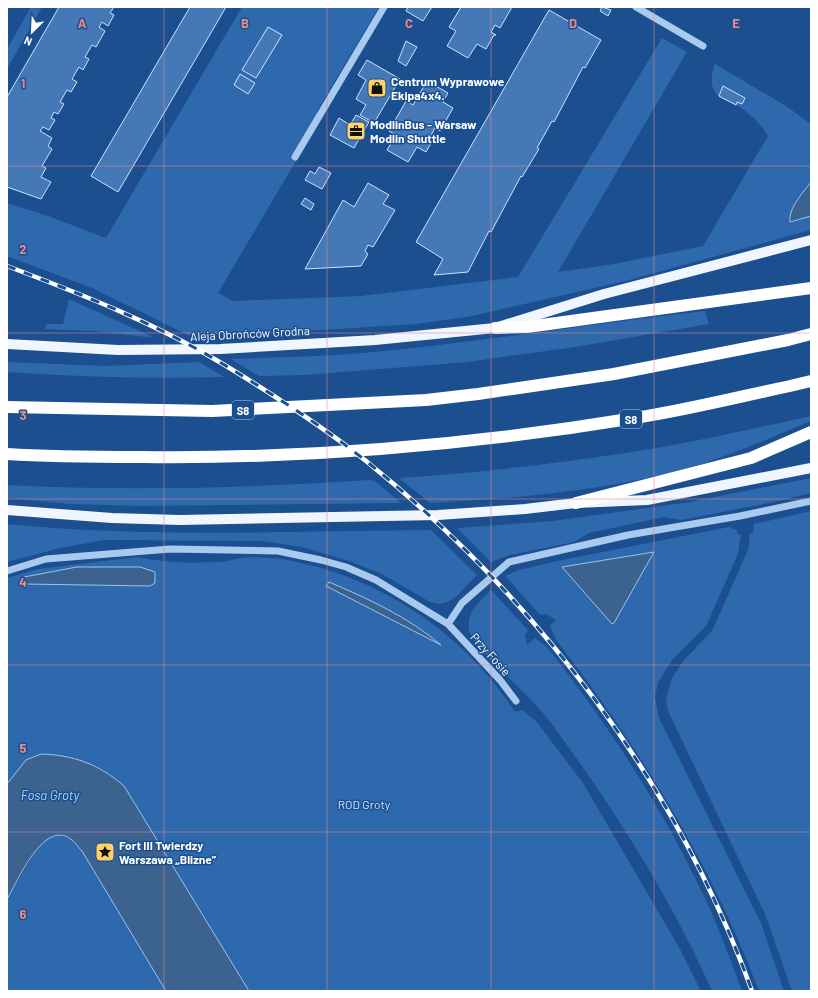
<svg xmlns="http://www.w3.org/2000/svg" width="818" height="998" viewBox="0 0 818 998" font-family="Barlow,sans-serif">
	<rect width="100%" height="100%" fill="#1b4f8f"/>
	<path fill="#2e69ad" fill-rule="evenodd" d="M31 7H42L7 69V49Z
		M242 7H379L317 111 323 115 218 293 233 301 361 296 518 277 662 38 687 52 558 272 614 264 703 246 768 136C760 123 749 112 735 104 730 102 722 100 718 96 709 87 711 75 715 64L786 106 811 124V230L625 281 472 316 417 324 322 330 188 335 92 288 7 256V203L51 217 106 238Z
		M69 299 155 338 94 331 44 329 47 324H63Z
		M705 311 709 324 575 347 467 362 306 375 259 376 231 359C271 357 312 357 352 354 470 344 587 324 705 311Z
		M7 362 105 366 199 362 224 377C152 379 79 377 7 372Z
		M811 416V421C772 437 732 455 692 467 606 491 518 498 430 503L399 478C472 473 546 465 618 454 683 445 747 430 811 416Z
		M811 478V493L774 502 681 520 664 517 589 533 574 542 510 555 491 562 457 528 553 521 690 502Z
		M370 480 375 481 401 503 139 506 70 504 7 498V485C128 491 249 488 370 480Z
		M811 511V991H792L765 914 668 711 666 698 672 678 684 660 712 631 748 550 750 534 753 532 754 524Z
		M7 524C147 538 290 531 431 530L477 575 457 596 448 602 440 604 430 602 382 574 349 561 302 547 263 541 105 540 60 548 7 562Z
		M729 527 737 530 738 535 741 534 738 554 706 626 672 660 658 683 655 697 659 718 761 923 784 991H759C711 863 639 747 556 640L550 626 556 620 546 614 540 615 505 576 519 570 557 561ZM653 552 614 623 612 624 562 567Z
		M138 557C165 563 194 563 222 562 228 561 234 559 240 558 248 557 258 557 267 558 284 558 301 563 317 567 398 589 470 642 515 712L522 710 536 721 583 783 680 949 701 991H249L124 786 110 774 94 765 7 784V578L38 569ZM77 567H140L150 586 25 584 23 581 24 577Z
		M491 590 528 630 525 635 527 645 535 638 547 647C611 728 667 815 710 909 722 936 732 964 742 991H712C671 898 614 809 554 727 537 703 512 682 492 661 484 652 474 644 470 633 464 614 479 602 491 590Z
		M59 835 71 839 82 851 166 991H7V899L38 847 47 838Z"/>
	<path fill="#3c6290" stroke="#9cc4f0" d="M811 182V216L790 222C788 208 803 193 811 182Z
		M654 552 614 623 612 624 562 567Z
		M77 567H140L155 572V583L150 586 25 584 23 580 24 577Z
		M329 582C369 599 408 617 441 645L326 586Z
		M41 754C73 755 99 764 124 786L249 991H166L82 851C78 847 75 842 71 839 43 819 18 881 7 899V784L26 760Z"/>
	<path fill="#4478b7" stroke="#cfe3fa" d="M59 7H114L110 13 114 15 108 26 102 22 99 27 105 31 96 47 92 45 85 57 89 59 83 70 79 67 72 79 77 82 71 92 67 90 60 102 64 104 58 114 54 112 51 118 55 120 49 130 43 127 40 131 52 138 48 146 52 149 42 166 46 168 41 177 51 182 41 199 7 187V97Z
		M190 7H226L118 192 91 176Z
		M408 7H432L423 21 406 11Z
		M461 7H512L500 28 495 25 491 32 496 35H494L486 49 477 44 468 58 447 46 456 31 449 27Z
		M602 7 611 10 608 16 600 11Z
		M549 10 601 40 585 68 583 67 554 122 552 121 537 148 539 149 522 177 521 176 491 232 489 231 468 272 434 275 443 259 416 242Z
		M268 27 282 35 256 78 242 70Z
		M406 41 417 47 406 66 398 61Z
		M367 60 400 79 374 123 360 115 366 105 356 99 366 80 358 75Z
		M240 74 255 83 248 94 234 85Z
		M427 81 448 93 443 102 453 108 440 131 435 128 431 135 436 138H434L426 152 417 147 408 162 387 150 396 135 389 131 406 101 413 105Z
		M723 86 745 98 742 104 737 102 736 105 719 96Z
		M356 115 369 122 354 148 330 135 339 118 350 125Z
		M319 167 331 173 322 189 305 180 310 171 315 174Z
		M368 183 389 195 383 204 395 210 373 247 368 245 365 251 368 254 361 266 305 269 343 200 354 207Z
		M305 198 314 204 311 210 301 204Z"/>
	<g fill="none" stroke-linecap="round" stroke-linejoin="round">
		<path stroke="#a9c9ee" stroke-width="7" d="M636 7 703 46
			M295 157 384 7
			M7 571 46 559 170 549 278 551 321 560 346 567 376 580 448 624 500 680 516 701
			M448 624 462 603 509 562 628 535 740 516 811 501"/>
		<path stroke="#f0f6ff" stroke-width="10" d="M7 344 118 350 220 349 375 340 495 328 604 294 811 240
			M7 510 112 518 180 520 438 515 525 509 576 503 647 500 811 468"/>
		<path stroke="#fff" stroke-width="12" d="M495 328 527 327 811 288
			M7 407 212 411 426 400 478 394 614 374 788 340 811 334
			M7 454C52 457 97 457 142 457 307 459 471 445 635 418 687 410 738 397 790 386L811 381
			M576 503 751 458 811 432"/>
		<defs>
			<path id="rail" d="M7 266C81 294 155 323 223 364 272 394 321 425 366 461 537 599 677 783 752 991"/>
		</defs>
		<use href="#rail" stroke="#fff" stroke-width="4.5"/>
		<use href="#rail" stroke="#1b4f8f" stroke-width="3" stroke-dasharray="9" stroke-linecap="butt"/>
	</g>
	<path fill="none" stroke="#e88989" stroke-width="1" stroke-opacity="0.55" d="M164 7V991M327 7V991M491 7V991M654 7V991M7 166H811M7 333H811M7 499H811M7 665H811M7 832H811"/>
	<defs>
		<symbol id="shop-square" viewBox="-11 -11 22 22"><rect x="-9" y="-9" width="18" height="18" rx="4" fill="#ffd166" stroke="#1b4f8f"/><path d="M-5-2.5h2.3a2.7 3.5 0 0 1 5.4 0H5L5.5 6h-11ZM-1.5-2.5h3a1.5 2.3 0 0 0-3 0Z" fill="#111"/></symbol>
		<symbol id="office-square" viewBox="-11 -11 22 22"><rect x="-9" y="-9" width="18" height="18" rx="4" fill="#ffd166" stroke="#1b4f8f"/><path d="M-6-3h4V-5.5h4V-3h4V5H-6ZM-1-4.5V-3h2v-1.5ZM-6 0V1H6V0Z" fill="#111"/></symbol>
		<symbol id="sight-square" viewBox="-11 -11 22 22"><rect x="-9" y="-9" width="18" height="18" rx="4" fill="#ffd166" stroke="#1b4f8f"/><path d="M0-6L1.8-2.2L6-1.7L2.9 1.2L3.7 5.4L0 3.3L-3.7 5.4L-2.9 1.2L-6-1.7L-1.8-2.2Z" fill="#111"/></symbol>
	</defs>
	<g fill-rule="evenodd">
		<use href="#shop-square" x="366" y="77" width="22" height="22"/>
		<use href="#office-square" x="345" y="120" width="22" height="22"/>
		<use href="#sight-square" x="94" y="841" width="22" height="22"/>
	</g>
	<g text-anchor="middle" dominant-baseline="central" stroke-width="3" stroke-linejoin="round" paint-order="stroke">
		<g fill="#1b4f8f" stroke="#bbcadd" stroke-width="1">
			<rect x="232" y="401" width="22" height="18" rx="3"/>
			<rect x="620" y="410" width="22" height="18" rx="3"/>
		</g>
		<g font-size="11" font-weight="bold" fill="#fff">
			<text x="243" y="410">S8</text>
			<text x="631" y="419">S8</text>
		</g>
		<g font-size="12" font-weight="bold" fill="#fff" stroke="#1b4f8f" text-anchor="start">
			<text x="391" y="81">Centrum Wyprawowe<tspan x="391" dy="14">Ekipa4x4.</tspan></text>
			<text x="370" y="124">ModlinBus - Warsaw<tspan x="370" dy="14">Modlin Shuttle</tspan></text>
			<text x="119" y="845">Fort III Twierdzy<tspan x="119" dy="14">Warszawa „Blizne”</tspan></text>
		</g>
		<g font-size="12" fill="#fff" stroke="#1b4f8f">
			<text transform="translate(250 333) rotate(-3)">Aleja Obrońców Grodna</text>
			<text transform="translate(491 654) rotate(48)">Przy Fosie</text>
		</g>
		<g font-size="12" fill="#cfe3fa" stroke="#1b4f8f">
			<text x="364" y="804">ROD Groty</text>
		</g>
		<g font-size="13" font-style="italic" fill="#b5d3f5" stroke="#1b4f8f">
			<text x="50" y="795">Fosa Groty</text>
		</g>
	</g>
	<g font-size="13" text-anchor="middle" font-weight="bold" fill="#e88989" stroke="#1b4f8f" stroke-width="3" stroke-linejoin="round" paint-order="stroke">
		<text x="82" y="28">A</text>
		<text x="245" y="28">B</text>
		<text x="409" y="28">C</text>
		<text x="573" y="28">D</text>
		<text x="736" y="28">E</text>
		<text x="23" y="88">1</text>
		<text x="23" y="254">2</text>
		<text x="23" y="420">3</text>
		<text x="23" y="587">4</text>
		<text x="23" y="753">5</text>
		<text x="23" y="919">6</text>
	</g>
	<rect width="818" height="998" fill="none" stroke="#ffffff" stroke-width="16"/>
	<g transform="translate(32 32) rotate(204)" stroke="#1b4f8f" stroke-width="3" paint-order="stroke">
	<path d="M0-3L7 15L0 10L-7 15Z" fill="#ffffff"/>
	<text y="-6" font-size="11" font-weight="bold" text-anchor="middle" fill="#ffffff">N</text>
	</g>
</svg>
